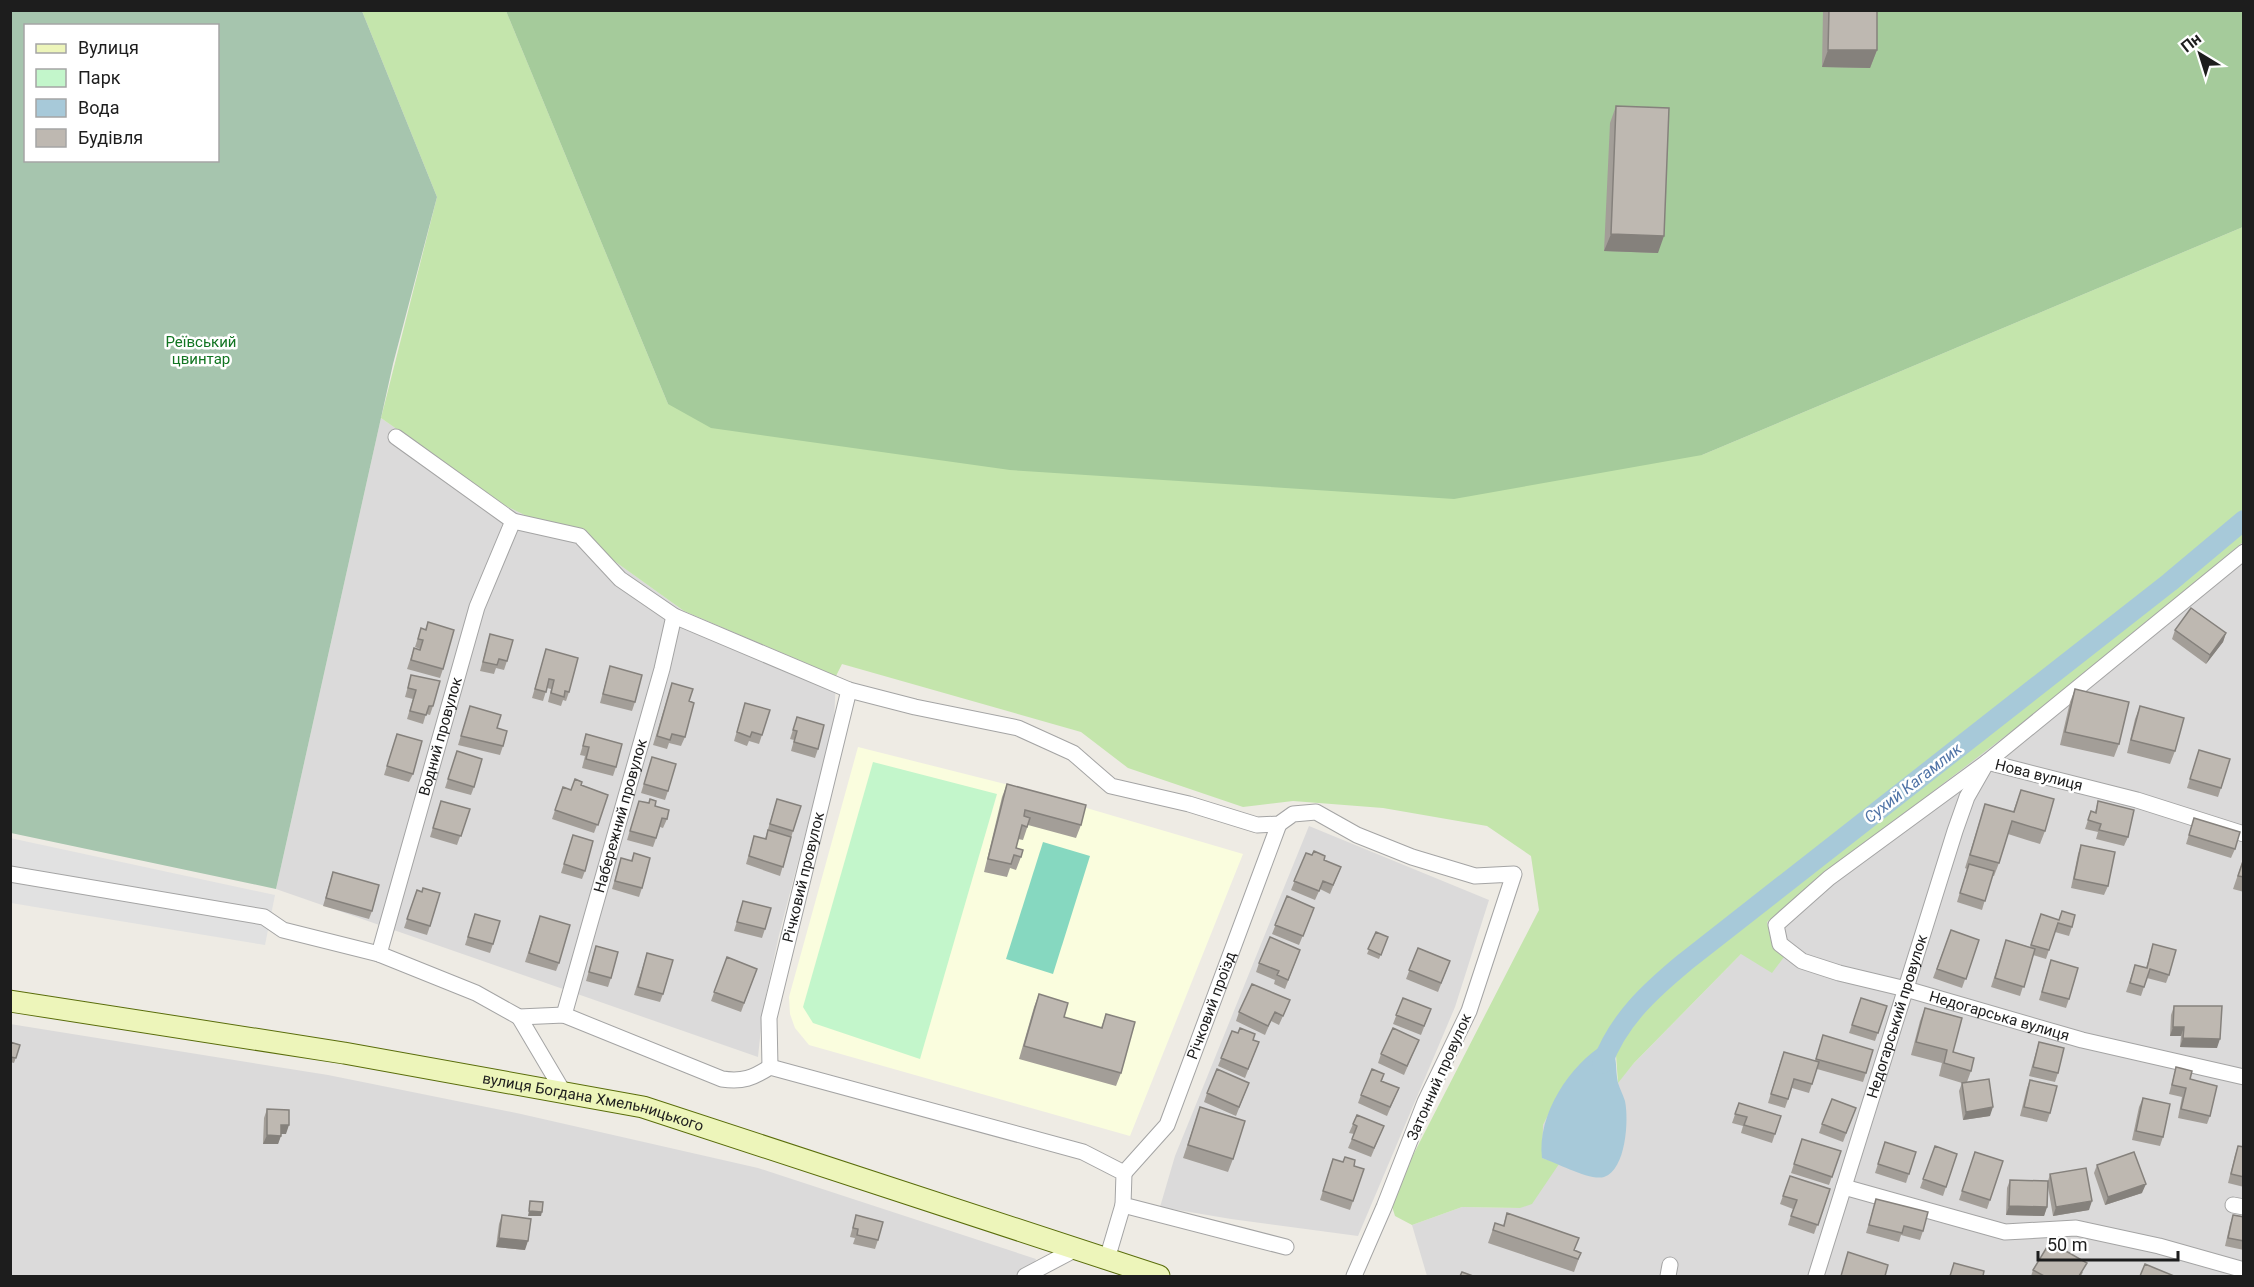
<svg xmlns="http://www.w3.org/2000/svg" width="2254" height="1287" viewBox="0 0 2254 1287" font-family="Roboto,sans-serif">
	<rect width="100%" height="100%" fill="#eeebe4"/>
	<path fill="#dbdada" d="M381 418 506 506 603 553 684 611 836 676 834 723 779 935 763 1009 758 1057 276 889Z
		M2243 542V1276H1427L1412 1225 1462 1207 1520 1208 1543 1125 1561 1090 1618 1082 1634 1063 1741 954 1784 957 1771 940 1767 923Z
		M1309 826 1489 900 1455 1007 1358 1236 1231 1219 1160 1207 1175 1156Z
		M10 1024 328 1075 521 1114 758 1168 1036 1259 1030 1276H11Z"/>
	<path fill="#fafdde" d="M858 747 1005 784 1243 854 1130 1136 809 1045 795 1028 790 1014 789 997Z"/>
	<path fill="#c4e5ac" d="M362 11H506L668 404 1702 455 2243 227V542L2068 688 1889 825 1767 922 1771 940 1784 957 1772 973 1741 954 1634 1063 1618 1083 1616 1055 1610 1043 1561 1090 1543 1125 1542 1158 1559 1164 1532 1204 1520 1208 1462 1207 1412 1225 1395 1216 1390 1200 1539 910 1531 856 1487 826 1383 808 1293 801 1243 807 1128 768 1081 732 842 664 836 676 684 611 603 553 506 506 381 418 437 197Z"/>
	<path fill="#a5cb9b" d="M506 11H2243V227L1702 455 1454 499 1010 470 711 428 668 404Z"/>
	<path fill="#a6c5ae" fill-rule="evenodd" d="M11 10 362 11 437 197 393 364 276 889 11 833ZM26 26H218V160H26Z"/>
	<path fill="#c3f6cb" d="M873 762 997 794 920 1059 813 1023 803 1007Z"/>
	<path fill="#86d8c0" d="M1043 842 1090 856 1053 974 1006 959Z"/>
	<path fill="#e1e1e1" d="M10 838 275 895 265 945 11 903Z"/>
	<path fill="#a7c9d9" d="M1606 1043H1610C1618 1056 1615 1069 1618 1083 1620 1089 1623 1095 1625 1101 1629 1120 1626 1170 1604 1177 1590 1181 1557 1163 1542 1158 1537 1115 1569 1065 1606 1043Z"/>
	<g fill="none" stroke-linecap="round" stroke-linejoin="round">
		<path stroke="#a7c9d9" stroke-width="20" d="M1602 1064C1618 1020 1650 991 1685 962L2170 582 2244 520"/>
		<defs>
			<g id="street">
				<path d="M396 437 513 521 580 536 620 579 674 616 849 690 915 707 1018 728 1073 753 1111 786 1189 804 1257 825 1279 824 1293 814 1316 812 1357 835 1412 857 1475 876 1514 874 1469 1011 1425 1102 1384 1207 1354 1276"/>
				<path id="s1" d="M2244 834 2137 800 1987 762 1829 878 1776 925 1780 944 1802 961 1839 973 1906 989 2082 1040 2244 1077"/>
				<path d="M10 874 264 917 283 930 379 954 476 993 519 1017 564 1015 722 1079C743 1082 753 1078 770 1067L1083 1152 1124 1173 1123 1205 1286 1247"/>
				<path id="s2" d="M379 954 477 607 513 521"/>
				<path id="s3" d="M564 1015 662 669 674 616"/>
				<path d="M519 1017 564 1093"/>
				<path id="s4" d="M770 1067 769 1018 849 690"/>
				<path id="s5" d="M1124 1173 1167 1125 1279 824"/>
				<path d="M1844 1187 2005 1232 2076 1228 2159 1246 2244 1270"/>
				<path d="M2233 1205 2244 1207"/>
				<path d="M1107 1259 1123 1205"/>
				<path d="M1025 1276 1076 1249"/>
				<path d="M1668 1276 1670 1265"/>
				<path id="s6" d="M1816 1276 1955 831 1967 797 1987 762 2244 552"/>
			</g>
			<g id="secondary">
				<path id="s7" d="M10 1001 344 1053 643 1107 1159 1276"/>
			</g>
		</defs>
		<use href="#street" stroke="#a4a4a4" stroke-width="17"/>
		<use href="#secondary" stroke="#5a6d0b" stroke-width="23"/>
		<use href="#street" stroke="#fff" stroke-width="15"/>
		<use href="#secondary" stroke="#edf5ba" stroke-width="21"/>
	</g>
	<path fill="#a39e98" d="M1823 10H1877V50L1870 68 1822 67Z
		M1616 106 1658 253 1604 251 1610 123Z
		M428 622 443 669 440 678 407 669 414 648 419 650 420 649 415 647 421 628 425 630Z
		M2175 630 2226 633 2223 642 2206 664 2172 639Z
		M490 634 507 661 504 670 496 668 494 674 480 671Z
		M546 649 569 692 566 701 563 700 561 706 548 702 551 689 547 688 543 701 532 698Z
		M610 666 635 702 632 711 600 703Z
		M411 675 433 706 430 715 426 714 423 724 407 719 413 699 405 697Z
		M672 683 689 701 685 737 681 746 669 743 667 749 653 745Z
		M2075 689 2119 744 2114 757 2060 745 2070 702Z
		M745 703 762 735 759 744 749 741 747 746 734 741Z
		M470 706 497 728 503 746 500 755 458 745Z
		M2140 706 2175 751 2170 764 2127 753 2135 719Z
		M797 717 818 749 815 758 791 751 794 740 790 739Z
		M397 734 413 774 409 782 384 775Z
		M586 734 616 767 613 776 582 768 585 756 580 755Z
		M2199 750 2221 788 2218 797 2187 788Z
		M457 751 474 787 471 795 445 788Z
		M652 757 668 791 665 800 641 793Z
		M1007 784 1081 825 1076 838 1028 825 1023 840 1018 839 1016 848 1021 857 1016 870 1010 868 1007 877 984 872 1002 797Z
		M581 785 608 795 594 833 552 819 563 787 571 790Z
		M2021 790 2045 831 2040 844 2008 834 1999 863 1994 876H1992L1982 910 1957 902 1967 869 1965 868 1985 804 2013 812Z
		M777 799 793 831 780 876 746 864 754 836 765 839Z
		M441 801 470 809 457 845 430 837Z
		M639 801 655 806 667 819 663 828 660 827 653 847 627 840Z
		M2098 801 2128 837 2124 846 2096 839 2098 832 2085 829 2091 811 2095 812Z
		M2194 818 2235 849 2231 858 2186 844Z
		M573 835 585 871 582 879 561 873Z
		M2081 845 2108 886 2104 895 2071 888 2078 854Z
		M634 853 642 888 639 897 612 889 621 858 631 861Z
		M1306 853 1341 867 1330 894 1320 889 1315 900 1291 890Z
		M2244 857V892L2233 889Z
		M333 872 372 911 369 919 323 906Z
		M417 890 430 926 427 935 404 928Z
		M1287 896 1314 908 1299 945 1272 934Z
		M743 901 765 929 762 938 734 931Z
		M475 914 493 944 490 953 465 945Z
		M2041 914 2072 927 2069 936 2055 932 2046 959 2033 955 2020 996 1991 987 2006 940 2030 947Z
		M540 916 559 963 556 971 525 962Z
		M1951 930 1979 940 1962 988 1933 978Z
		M1376 932 1388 937 1379 959 1367 954Z
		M2153 944 2169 975 2166 983 2147 978 2141 996 2126 992 2135 965 2146 968Z
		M596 946 611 978 608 987 586 981Z
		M1418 948 1450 961 1438 992 1406 979Z
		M1300 950 1285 989 1274 984 1275 980 1256 972 1259 963Z
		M647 953 663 994 660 1002 634 995Z
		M727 957 757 969 741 1012 711 1001Z
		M2051 960 2069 999 2066 1008 2039 1000Z
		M1039 994 1064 1017 1101 1028 1106 1014 1121 1073 1116 1086 1019 1059 1034 1007Z
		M1403 998 1431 1009 1421 1035 1393 1024Z
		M1861 998 1887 1006 1875 1041 1849 1033Z
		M1290 1000 1279 1025 1271 1021 1265 1035 1236 1021 1239 1012Z
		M2174 1006 2217 1048 2180 1047 2181 1036H2170L2171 1015Z
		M1925 1008 1953 1052 1971 1071 1967 1082 1990 1116 1963 1120 1959 1091 1962 1083 1939 1076 1942 1063 1911 1055 1920 1021Z
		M1232 1031 1259 1042 1245 1078 1218 1066Z
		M1823 1035 1866 1073 1863 1082 1817 1069 1809 1093 1792 1088 1785 1108 1768 1103 1781 1060 1815 1061Z
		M1419 1040 1404 1075 1378 1063 1381 1054Z
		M10 1042 20 1045 14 1063 10 1062Z
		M2039 1042 2058 1073 2055 1082 2029 1076Z
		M2176 1067 2210 1116 2207 1124 2178 1118 2182 1097 2169 1094Z
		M1384 1074 1382 1081 1399 1088 1387 1116 1358 1103 1361 1095Z
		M2030 1080 2050 1113 2047 1122 2020 1116 2027 1088Z
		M1249 1083 1236 1116 1204 1102 1207 1093Z
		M2143 1098 2163 1137 2160 1146 2132 1140 2139 1107Z
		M1739 1103 1781 1116 1772 1143 1741 1133 1743 1126 1732 1123Z
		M1200 1107 1233 1159 1228 1172 1183 1158Z
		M1856 1108 1843 1142 1819 1133 1822 1124Z
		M267 1109 286 1134H281L278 1144H263L264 1118Z
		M1357 1115 1384 1126 1371 1157 1348 1148 1354 1134 1349 1133Z
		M1802 1139 1841 1151 1829 1185 1791 1173Z
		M1885 1142 1916 1152 1906 1183 1875 1173Z
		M1935 1146 1957 1154 1943 1196 1920 1188Z
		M2238 1146 2244 1147V1187L2228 1183 2235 1155Z
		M1975 1152 2003 1161 1987 1209 1959 1200Z
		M2097 1165 2142 1193 2105 1205 2094 1173Z
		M1354 1166 1364 1169 1350 1210 1320 1200 1330 1168Z
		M2050 1174 2089 1210 2053 1216 2048 1187 2047 1207 2044 1216 2006 1215 2007 1188 2010 1180 2048 1181Z
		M1790 1176 1830 1189 1814 1234 1788 1225 1793 1209 1780 1204Z
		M1876 1199 1923 1231 1920 1240 1901 1235 1899 1242 1866 1233Z
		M1507 1213 1574 1250 1581 1253 1574 1272 1488 1243 1495 1223 1503 1226Z
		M502 1215 525 1250 496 1247 499 1224Z
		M856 1215 878 1240 875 1249 853 1244 855 1238 850 1237Z
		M2233 1215 2244 1217V1250L2225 1246 2230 1224Z
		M2033 1270 2083 1272 2081 1276H2031Z"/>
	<path fill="#85817c" d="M1828 50H1877L1870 68 1822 67Z
		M1611 234 1664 236 1658 253 1604 251Z
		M2226 633 2223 642 2206 664 2210 655Z
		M2173 1027H2184L2181 1036H2170Z
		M2183 1038 2220 1039 2217 1048 2180 1047Z
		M1993 1107 1990 1116 1963 1120 1966 1112Z
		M281 1125H289L286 1134H278Z
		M267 1135 281 1136 278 1144H263Z
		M2146 1184 2142 1193 2105 1205 2108 1197Z
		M2092 1201 2089 1210 2053 1216 2056 1207Z
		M2009 1206 2047 1207 2044 1216 2006 1215Z
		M529 1211 542 1212 541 1216H528Z
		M499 1238 528 1241 525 1250 496 1247Z"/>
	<path fill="#beb8b1" stroke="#85817c" stroke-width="1.5" d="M1829 10H1877V50H1828Z
		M1616 106 1669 108 1664 236 1611 234Z
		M2191 608 2226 633 2210 655 2175 630Z
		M428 622 454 630 443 669 411 660 414 648 420 650 423 640 418 639 421 628 426 630Z
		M490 634 513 640 507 661 499 659 497 665 483 662Z
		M546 649 578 658 569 692 565 691 564 697 551 693 554 680 549 679 546 692 535 689Z
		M610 666 642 675 635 702 603 694Z
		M411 675 440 681 433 706H429L426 715 410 711 416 690 408 688Z
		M672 683 693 689 689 701 694 703 685 737 672 734 670 740 657 736Z
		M2075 689 2129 702 2119 744 2065 732Z
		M745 703 770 710 762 735 752 732 750 737 737 732Z
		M470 706 501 715 497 728 507 731 503 746 461 736Z
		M2140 706 2184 718 2175 751 2131 740Z
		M797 717 824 725 818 749 794 742 797 731 793 730Z
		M397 734 422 741 413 774 387 766Z
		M586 734 622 744 616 767 586 759 589 747 583 746Z
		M2199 750 2230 759 2221 788 2190 779Z
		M457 751 482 759 474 787 448 779Z
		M652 757 676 764 668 791 644 784Z
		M575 779 582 782 581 785 608 795 598 825 555 810 563 787 571 790Z
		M1007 784 1086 805 1081 825 1025 810 1024 816 1030 818 1027 827 1022 825 1016 848 1023 850 1021 857 1014 855 1011 864 988 859Z
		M2021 790 2054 799 2045 831 2012 821 1999 863 1970 855 1985 804 2014 812Z
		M650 799 656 801 655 806 669 810 667 819 662 818 656 838 630 831 639 801 649 803Z
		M777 799 801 806 793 831 770 824Z
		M441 801 470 809 461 836 433 828Z
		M2098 801 2134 810 2128 837 2099 830 2101 824 2088 820 2091 811 2096 813Z
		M2194 818 2240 832 2235 849 2189 835Z
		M768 830 791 837 783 867 749 856 754 836 766 839Z
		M573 835 593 841 585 871 564 864Z
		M2081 845 2115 852 2108 886 2074 879Z
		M1314 851 1325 856 1324 860 1341 867 1333 885 1323 881 1319 891 1294 881 1306 853 1312 855Z
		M634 853 650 858 642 888 615 881 621 858 632 861Z
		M2244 858V877L2238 876Z
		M1969 864 1994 871 1985 901 1960 893Z
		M333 872 379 885 372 911 326 898Z
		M423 888 440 893 430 926 407 919 417 890 422 892Z
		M1287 896 1314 908 1303 936 1275 925Z
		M743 901 771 908 765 929 737 922Z
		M2062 911 2075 915 2072 927 2058 923 2049 950 2031 945 2041 914 2059 920Z
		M475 914 500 921 493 944 468 937Z
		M540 916 570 925 559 963 529 953Z
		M1951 930 1979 940 1966 979 1937 969Z
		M1376 932 1388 937 1381 955 1368 949Z
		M1270 937 1300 950 1288 980 1277 975 1279 971 1259 963Z
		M2006 940 2035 949 2024 987 1995 978Z
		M2153 944 2176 950 2169 975 2150 969 2144 987 2130 983 2135 965 2147 968Z
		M596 946 618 952 611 978 589 972Z
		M1418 948 1450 961 1441 983 1409 970Z
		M647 953 673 960 663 994 638 987Z
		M727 957 757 969 744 1003 714 992Z
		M2051 960 2078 968 2069 999 2042 992Z
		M1252 984 1290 1000 1283 1016 1275 1012 1268 1026 1239 1012Z
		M1039 994 1068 1003 1064 1017 1102 1028 1106 1014 1135 1022 1121 1073 1024 1046Z
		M1403 998 1431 1009 1424 1026 1396 1015Z
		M1861 998 1887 1006 1878 1033 1852 1025Z
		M2174 1006H2222L2220 1039 2183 1038 2184 1027H2173Z
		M1925 1008 1962 1018 1953 1052 1974 1058 1971 1071 1944 1063 1947 1050 1916 1042Z
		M1240 1028 1255 1034 1253 1040 1259 1042 1248 1069 1221 1058 1232 1031 1238 1033Z
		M1393 1028 1419 1040 1407 1066 1381 1054Z
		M1823 1035 1873 1050 1866 1073 1816 1059Z
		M10 1042 20 1045 16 1058 10 1057Z
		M2039 1042 2064 1048 2058 1073 2033 1067Z
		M1784 1052 1819 1062 1812 1084 1794 1079 1788 1099 1771 1094Z
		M2176 1067 2192 1071 2190 1079 2217 1086 2210 1116 2181 1109 2186 1088 2172 1085Z
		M1217 1069 1249 1083 1239 1107 1207 1093Z
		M1372 1069 1384 1074 1381 1081 1399 1088 1390 1107 1361 1095Z
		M1989 1079 1993 1107 1966 1112 1962 1083Z
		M2030 1080 2057 1086 2050 1113 2024 1107Z
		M2143 1098 2170 1104 2163 1137 2136 1131Z
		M1832 1099 1856 1108 1846 1133 1822 1124Z
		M1739 1103 1781 1116 1775 1134 1744 1125 1747 1117 1735 1114Z
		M1200 1107 1245 1121 1233 1159 1188 1145Z
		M267 1109 289 1110V1125H281V1136L267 1135Z
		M1357 1115 1384 1126 1374 1148 1352 1139 1357 1126 1353 1124Z
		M1802 1139 1841 1151 1832 1177 1794 1164Z
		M1885 1142 1916 1152 1909 1174 1878 1164Z
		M1935 1146 1957 1154 1946 1187 1923 1179Z
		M2238 1146 2244 1147V1177L2231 1174Z
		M1975 1152 2003 1161 1990 1200 1962 1191Z
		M2134 1152 2146 1184 2108 1197 2097 1165Z
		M1345 1157 1355 1160 1354 1166 1364 1169 1353 1201 1323 1191 1333 1159 1343 1162Z
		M2086 1168 2092 1201 2056 1207 2050 1174Z
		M1790 1176 1830 1189 1818 1225 1791 1216 1797 1200 1783 1196Z
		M2010 1180 2048 1181 2047 1207 2009 1206Z
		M1876 1199 1928 1212 1923 1231 1904 1226 1902 1233 1869 1225Z
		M530 1201 543 1202 542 1212 529 1211Z
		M1507 1213 1579 1238 1574 1250 1581 1253 1578 1259 1493 1230 1495 1223 1504 1226Z
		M502 1215 531 1219 528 1241 499 1238Z
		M856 1215 883 1222 878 1240 857 1235 858 1229 853 1228Z
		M2233 1215 2244 1217V1241L2228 1238Z
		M2050 1242 2087 1263 2079 1276H2044L2033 1270Z
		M1848 1252 1888 1265 1885 1276H1841Z
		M1954 1263 1984 1271 1983 1276H1950Z
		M2145 1264 2174 1276H2140Z
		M1462 1272 1473 1276H1460Z"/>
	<g text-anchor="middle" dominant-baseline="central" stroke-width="5" stroke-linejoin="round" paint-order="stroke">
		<g font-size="15" fill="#127522" stroke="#fff">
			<text x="201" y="342">Реївський<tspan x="201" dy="17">цвинтар</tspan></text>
		</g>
		<g font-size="15" fill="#1d1d1d" stroke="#fff">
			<text stroke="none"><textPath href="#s2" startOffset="226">Водний провулок</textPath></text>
			<text transform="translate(2039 775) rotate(14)">Нова вулиця</text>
			<text stroke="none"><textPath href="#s3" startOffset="207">Набережний провулок</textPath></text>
			<text stroke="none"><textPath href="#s4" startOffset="194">Річковий провулок</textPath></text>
			<text stroke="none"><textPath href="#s5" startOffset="192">Річковий проїзд</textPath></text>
			<text stroke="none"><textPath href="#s1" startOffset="786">Недогарська вулиця</textPath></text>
			<text stroke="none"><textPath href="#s6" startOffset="272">Недогарський провулок</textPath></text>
			<text transform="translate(1439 1077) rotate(-66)">Затонний провулок</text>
			<text stroke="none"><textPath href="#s7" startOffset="592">вулиця Богдана Хмельницького</textPath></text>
		</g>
		<g font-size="16" font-style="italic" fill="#5074a7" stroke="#fff">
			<text transform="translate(1913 783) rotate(-38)">Сухий Кагамлик</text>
		</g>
	</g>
	<rect width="2254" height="1287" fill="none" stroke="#1d1d1d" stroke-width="24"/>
	<rect x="24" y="24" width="195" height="138" fill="#ffffff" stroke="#a5a5a5" stroke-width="1.5"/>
	<rect x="36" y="44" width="30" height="9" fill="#edf5ba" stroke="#a5a5a5" stroke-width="1.5"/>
	<text x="78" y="54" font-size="18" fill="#1d1d1d">Вулиця</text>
	<rect x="36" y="69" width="30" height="18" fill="#c3f6cb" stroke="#a5a5a5" stroke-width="1.5"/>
	<text x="78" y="84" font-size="18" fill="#1d1d1d">Парк</text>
	<rect x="36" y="99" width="30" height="18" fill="#a7c9d9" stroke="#a5a5a5" stroke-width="1.5"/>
	<text x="78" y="114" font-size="18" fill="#1d1d1d">Вода</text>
	<rect x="36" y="129" width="30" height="18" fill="#beb8b1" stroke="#a5a5a5" stroke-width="1.5"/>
	<text x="78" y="144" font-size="18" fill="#1d1d1d">Будівля</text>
	<g transform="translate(2200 54) rotate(322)" stroke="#ffffff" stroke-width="4.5" paint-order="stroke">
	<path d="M0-4.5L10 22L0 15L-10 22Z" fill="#1d1d1d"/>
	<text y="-9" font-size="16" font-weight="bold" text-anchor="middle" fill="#1d1d1d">Пн</text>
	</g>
	<path d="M2038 1251v9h140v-9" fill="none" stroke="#1d1d1d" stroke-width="3"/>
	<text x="2047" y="1251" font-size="18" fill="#1d1d1d" stroke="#ffffff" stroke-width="4.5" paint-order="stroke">50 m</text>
</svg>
